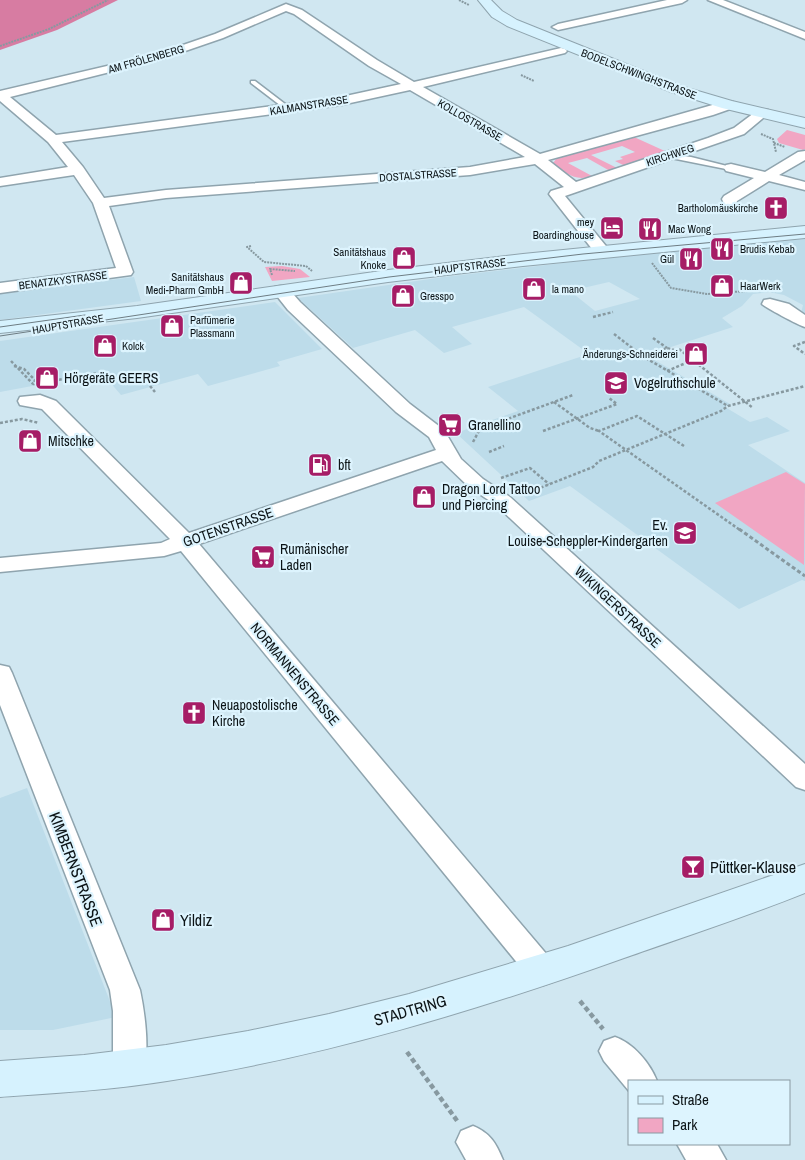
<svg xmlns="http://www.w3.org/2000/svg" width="805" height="1160" viewBox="0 0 805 1160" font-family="'Archivo Narrow',sans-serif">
	<rect width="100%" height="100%" fill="#d0e7f1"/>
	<path fill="#bddcea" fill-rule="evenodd" d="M805 239V315L801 313 803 305 784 295 769 292 753 294 742 306 722 318 733 327 646 355 730 404 725 407 750 422 767 417 790 431 748 445 805 483V581L802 580 739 609 570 486 529 501 456 433 518 411 488 387 589 354 524 307 452 327 472 344 444 353 415 330 353 348 298 298 444 277 580 261 706 247ZM609 282 640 299 595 311 570 291Z
		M134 277 141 301 0 320V294Z
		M275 302 322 349 277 362 280 366 208 386 198 374 121 395 102 373 0 392V341Z
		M27 788 116 1017 53 1030H0V798Z"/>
	<path fill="#f1a6c3" d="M787 130 805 135V149L803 150 779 143 777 139Z
		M634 137 667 152 625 166 615 161 623 159 620 157 635 152 622 146 591 155 619 169 610 171 587 158 568 163 592 176C575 182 566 173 553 163L557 158Z
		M282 266 300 269 310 277 272 281 265 267Z
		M786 472 805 484 804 565 715 503Z"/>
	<path fill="#d77ca2" d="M0 0H118L57 30 0 50Z"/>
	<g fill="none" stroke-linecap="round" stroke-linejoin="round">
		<defs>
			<path id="lane" d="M251 81H255L289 107V109H285L251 83Z
				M668 154 691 157 735 168 731 170 666 157V155Z"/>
			<path id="street" d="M667 0H687L682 3 558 30 552 27 558 24Z
				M708 0H723L805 32V39Z
				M286 4 302 10 377 60 414 82 561 48 565 49 567 51 565 53 423 87 540 154 723 102H733L734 105 733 108 713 115 548 160 576 182 708 138 734 128 758 110H768L769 113 744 134 565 196 610 251 608 254H596L549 194 551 191 564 187 535 164 470 175 166 198 109 206 133 272 131 275 0 293V283L116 268 93 203 74 175 0 186V178L68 167 48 142 0 101V91L154 55 215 34ZM286 11 294 14 369 66 401 84 341 97 56 135 10 97 162 59 223 38ZM410 90 525 157 470 167 166 190 104 198 83 167 62 142 341 105Z
				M805 151V160L779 175 805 182V190L769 181 737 201 735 206H725L722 199 724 196 754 178 726 171 724 168 726 165 731 164 765 172 798 152Z
				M281 286 287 287 300 302 410 404 444 430 461 459 483 479 510 497 805 764V790L796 787 496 505 469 487 442 461 199 544 554 963 558 972 554 981 543 985 532 981 181 551 164 556 0 572V558L161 543 170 539 42 409 20 405 18 401 20 397 40 395 56 401 189 533 436 450 429 437 396 412 288 310 273 291 275 287Z
				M770 299 789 304 805 315V327C800 326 763 306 762 304L764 300Z
				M0 665 9 667 12 673 140 990C145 1014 151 1056 141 1078L129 1083 117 1078 113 1068V1011L110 990 0 705Z
				M615 1037C633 1043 650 1063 657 1081H629V1091L604 1061 599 1051 604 1041Z
				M473 1126C490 1133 496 1143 503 1160H466L456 1142 461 1131Z
				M677 1144H717L726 1160H686Z"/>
			<path id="secondary" d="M478 0H491L502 11 517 20 681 86 732 101 805 118V128L722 108 671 92 507 26 492 17Z
				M805 226V238L523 266 388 282 137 318 0 333V321L137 306 388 270 523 254Z
				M805 864V893C745 917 684 937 624 958 475 1011 323 1057 167 1081 112 1090 56 1093 0 1097V1061L84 1055 166 1045 248 1031 329 1014 409 994 568 946Z"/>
		</defs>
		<use href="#lane" stroke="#8fa4ae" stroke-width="3"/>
		<use href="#street" stroke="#8fa4ae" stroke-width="3"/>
		<use href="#secondary" stroke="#8fa4ae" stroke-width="2"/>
		<path stroke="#8799a0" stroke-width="2" stroke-dasharray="2 1" stroke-linecap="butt" d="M459 0 469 5
			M0 46 49 29 108 0
			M521 75 534 81
			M761 134 773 139 776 152
			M774 143 785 147
			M251 246 247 247 264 262 306 266 312 271
			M652 263 671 288 707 294 759 290
			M272 275 270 269 295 271"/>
		<path stroke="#8799a0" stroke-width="2.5" stroke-dasharray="3 2" stroke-linecap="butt" d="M593 317 613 312
			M614 334 644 357 728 406
			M653 338 667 348
			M805 342 794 346 805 354
			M679 349 753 408
			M644 357 667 348 674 350
			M11 361 33 384
			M14 366 24 369 35 380 33 385
			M667 371 693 360
			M39 383 99 373
			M150 386 155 392
			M554 402 590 428 599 431
			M0 423 22 419 39 423
			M543 431 617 404 609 398
			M473 442 480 429 573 395
			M684 446 637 416 599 431 740 530
			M489 452 504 446
			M501 478 530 468 549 484
			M522 495 593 467 599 461 721 411 728 406 805 386"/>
		<path stroke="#8799a0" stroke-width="3" stroke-dasharray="4 2.5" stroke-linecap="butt" d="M739 529 805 576"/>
		<path stroke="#8799a0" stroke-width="4.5" stroke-dasharray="5 3" stroke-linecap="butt" d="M580 1001 603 1029
			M407 1052 458 1122"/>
		<use href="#lane" fill="#fff" fill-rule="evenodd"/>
		<use href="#street" fill="#fff" fill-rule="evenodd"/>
		<use href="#secondary" fill="#d6f2fe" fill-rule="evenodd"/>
		<path stroke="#6e7d84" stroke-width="1" d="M0 327 85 315
			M0 336 389 277 583 254 805 234"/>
	</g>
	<defs>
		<symbol id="church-square" viewBox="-11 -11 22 22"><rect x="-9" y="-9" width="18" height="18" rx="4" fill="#a61d66" stroke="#ddf4fe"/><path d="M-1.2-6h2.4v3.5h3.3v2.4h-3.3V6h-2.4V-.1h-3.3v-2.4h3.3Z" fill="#fff"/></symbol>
		<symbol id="hotel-square" viewBox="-11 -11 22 22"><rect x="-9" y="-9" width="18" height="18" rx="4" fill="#a61d66" stroke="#ddf4fe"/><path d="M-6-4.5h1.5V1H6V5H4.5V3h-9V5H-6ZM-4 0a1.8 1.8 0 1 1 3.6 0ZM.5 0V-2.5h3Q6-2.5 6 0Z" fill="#fff"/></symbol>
		<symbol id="restaurant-square" viewBox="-11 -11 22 22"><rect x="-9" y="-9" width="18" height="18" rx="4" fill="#a61d66" stroke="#ddf4fe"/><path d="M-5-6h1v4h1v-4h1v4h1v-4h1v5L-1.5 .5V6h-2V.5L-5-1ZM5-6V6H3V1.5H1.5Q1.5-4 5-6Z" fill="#fff"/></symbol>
		<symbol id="shop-square" viewBox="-11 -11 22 22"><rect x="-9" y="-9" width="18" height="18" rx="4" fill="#a61d66" stroke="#ddf4fe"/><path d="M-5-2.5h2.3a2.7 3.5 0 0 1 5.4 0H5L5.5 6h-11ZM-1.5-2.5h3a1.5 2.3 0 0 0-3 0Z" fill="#fff"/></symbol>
		<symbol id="school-square" viewBox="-11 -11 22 22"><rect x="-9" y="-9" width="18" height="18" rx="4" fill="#a61d66" stroke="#ddf4fe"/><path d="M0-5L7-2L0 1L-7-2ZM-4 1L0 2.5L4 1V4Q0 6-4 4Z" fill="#fff"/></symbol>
		<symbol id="supermarket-square" viewBox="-11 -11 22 22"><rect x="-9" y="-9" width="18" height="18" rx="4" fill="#a61d66" stroke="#ddf4fe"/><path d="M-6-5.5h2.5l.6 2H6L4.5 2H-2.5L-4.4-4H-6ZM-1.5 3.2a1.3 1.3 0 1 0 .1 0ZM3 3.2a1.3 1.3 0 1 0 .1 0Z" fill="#fff"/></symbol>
		<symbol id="fuel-square" viewBox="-11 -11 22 22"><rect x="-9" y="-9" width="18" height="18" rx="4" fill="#a61d66" stroke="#ddf4fe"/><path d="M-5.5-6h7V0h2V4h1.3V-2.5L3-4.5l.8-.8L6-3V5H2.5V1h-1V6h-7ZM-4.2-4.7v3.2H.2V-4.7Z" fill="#fff"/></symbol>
		<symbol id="bar-square" viewBox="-11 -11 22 22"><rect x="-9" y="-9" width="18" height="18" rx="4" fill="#a61d66" stroke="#ddf4fe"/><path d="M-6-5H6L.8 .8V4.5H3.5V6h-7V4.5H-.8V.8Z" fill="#fff"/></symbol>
	</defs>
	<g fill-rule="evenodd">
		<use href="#church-square" x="762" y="194" width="28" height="28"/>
		<use href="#hotel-square" x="598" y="214" width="28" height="28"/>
		<use href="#restaurant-square" x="636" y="215" width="28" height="28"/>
		<use href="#restaurant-square" x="708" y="235" width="28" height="28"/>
		<use href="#shop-square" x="390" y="244" width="28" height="28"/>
		<use href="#restaurant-square" x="677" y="245" width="28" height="28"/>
		<use href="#shop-square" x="227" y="269" width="28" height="28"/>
		<use href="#shop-square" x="708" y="272" width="28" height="28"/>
		<use href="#shop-square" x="520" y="275" width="28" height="28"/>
		<use href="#shop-square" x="389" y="282" width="28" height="28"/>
		<use href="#shop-square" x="158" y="312" width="28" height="28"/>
		<use href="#shop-square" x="91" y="332" width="28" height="28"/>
		<use href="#shop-square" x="682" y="340" width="28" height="28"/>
		<use href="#shop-square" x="33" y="364" width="28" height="28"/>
		<use href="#school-square" x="602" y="369" width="28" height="28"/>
		<use href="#supermarket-square" x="436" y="411" width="28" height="28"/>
		<use href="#shop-square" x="16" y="427" width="28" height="28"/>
		<use href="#fuel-square" x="306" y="451" width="28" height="28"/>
		<use href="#shop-square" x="410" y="483" width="28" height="28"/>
		<use href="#school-square" x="671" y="519" width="28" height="28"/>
		<use href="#supermarket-square" x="249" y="543" width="28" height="28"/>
		<use href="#church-square" x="180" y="699" width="28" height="28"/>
		<use href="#bar-square" x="679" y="853" width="28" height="28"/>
		<use href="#shop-square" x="149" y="906" width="28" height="28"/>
	</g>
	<g text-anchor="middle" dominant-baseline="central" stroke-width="4.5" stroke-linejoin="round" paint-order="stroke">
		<g font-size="11" fill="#0c1417" stroke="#ddf4fe">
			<text transform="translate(146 59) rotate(-16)">AM FRÖLENBERG</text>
			<text transform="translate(639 74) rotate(21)">BODELSCHWINGHSTRASSE</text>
			<text transform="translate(309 105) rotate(-9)">KALMANSTRASSE</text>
			<text transform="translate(470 120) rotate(30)">KOLLOSTRASSE</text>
			<text transform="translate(670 155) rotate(-18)">KIRCHWEG</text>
			<text transform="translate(418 175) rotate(-4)">DOSTALSTRASSE</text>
			<text transform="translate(470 266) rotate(-7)">HAUPTSTRASSE</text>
			<text transform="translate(63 280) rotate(-7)">BENATZKYSTRASSE</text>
			<text transform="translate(68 324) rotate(-10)">HAUPTSTRASSE</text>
		</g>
		<g font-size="11" fill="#0c1417" stroke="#ddf4fe" text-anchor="start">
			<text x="758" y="208" text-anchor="end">Bartholomäuskirche</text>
			<text x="594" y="222" text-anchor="end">mey<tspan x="594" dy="13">Boardinghouse</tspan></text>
			<text x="668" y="229">Mac Wong</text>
			<text x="740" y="249">Brudis Kebab</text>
			<text x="386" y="252" text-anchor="end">Sanitätshaus<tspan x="386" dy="13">Knoke</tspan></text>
			<text x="674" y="259" text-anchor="end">Gül</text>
			<text x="224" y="277" text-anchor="end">Sanitätshaus<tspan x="224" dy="13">Medi-Pharm GmbH</tspan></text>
			<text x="740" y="286">HaarWerk</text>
			<text x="552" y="289">la mano</text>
			<text x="420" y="296">Gresspo</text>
			<text x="190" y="320">Parfümerie<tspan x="190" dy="13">Plassmann</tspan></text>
			<text x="122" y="346">Kolck</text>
			<text x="678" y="354" text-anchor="end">Änderungs-Schneiderei</text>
		</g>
		<g font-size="14" fill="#0c1417" stroke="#ddf4fe" text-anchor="start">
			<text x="64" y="378">Hörgeräte GEERS</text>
			<text x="634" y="383">Vogelruthschule</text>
			<text x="468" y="425">Granellino</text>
			<text x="48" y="441">Mitschke</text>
			<text x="338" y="465">bft</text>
			<text x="442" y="489">Dragon Lord Tattoo<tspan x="442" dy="16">und Piercing</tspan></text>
			<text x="668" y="525" text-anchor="end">Ev.<tspan x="668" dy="16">Louise-Scheppler-Kindergarten</tspan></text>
			<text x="280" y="549">Rumänischer<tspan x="280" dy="16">Laden</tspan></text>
			<text x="212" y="705">Neuapostolische<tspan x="212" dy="16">Kirche</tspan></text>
		</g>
		<g font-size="14" fill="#0c1417" stroke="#ddf4fe">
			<text transform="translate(228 527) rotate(-19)">GOTENSTRASSE</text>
			<text transform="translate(618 607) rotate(43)">WIKINGERSTRASSE</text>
			<text transform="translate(295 674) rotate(50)">NORMANNENSTRASSE</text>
		</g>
		<g font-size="16" fill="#0c1417" stroke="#ddf4fe" text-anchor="start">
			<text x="710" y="867">Püttker-Klause</text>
			<text x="180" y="920">Yildiz</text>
		</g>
		<g font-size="16" fill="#0c1417" stroke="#ddf4fe">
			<text transform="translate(76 869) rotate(69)">KIMBERNSTRASSE</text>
			<text transform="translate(410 1010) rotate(-16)">STADTRING</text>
		</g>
	</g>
	<rect x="628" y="1080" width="162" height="65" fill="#ddf4fe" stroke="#899aa2"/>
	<rect x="638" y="1096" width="25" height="8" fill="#d6f2fe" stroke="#899aa2"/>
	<text x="672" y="1105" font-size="15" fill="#0c1417">Straße</text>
	<rect x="638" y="1118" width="25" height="15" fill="#f1a6c3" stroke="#899aa2"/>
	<text x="672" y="1130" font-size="15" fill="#0c1417">Park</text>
</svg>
